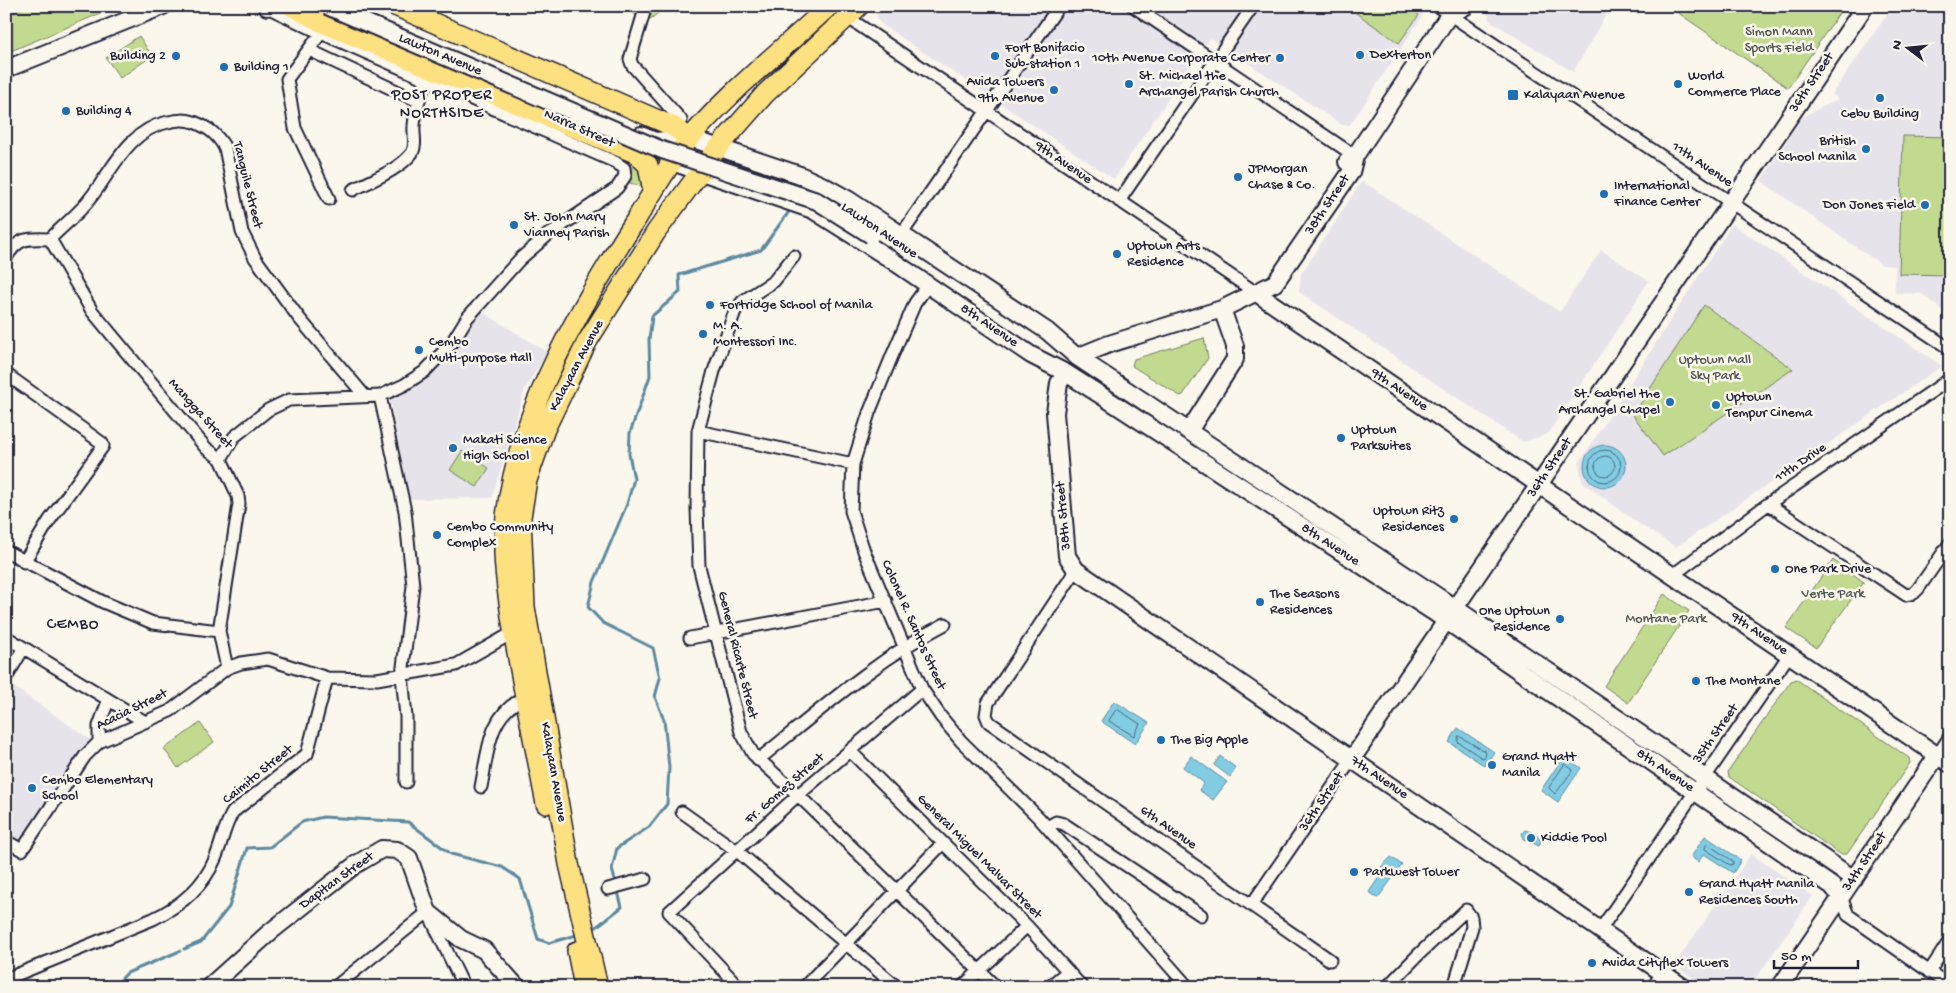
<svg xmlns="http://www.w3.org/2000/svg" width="1956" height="993" viewBox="0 0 1956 993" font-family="'Gochi Hand',sans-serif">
	<rect width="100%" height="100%" fill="#fbf7ec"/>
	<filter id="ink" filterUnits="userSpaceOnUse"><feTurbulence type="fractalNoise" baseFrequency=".02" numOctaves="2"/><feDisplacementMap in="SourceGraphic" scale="10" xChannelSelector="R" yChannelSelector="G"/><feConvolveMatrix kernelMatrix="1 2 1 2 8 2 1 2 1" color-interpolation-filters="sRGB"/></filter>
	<g filter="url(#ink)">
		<path fill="#e7e3ea" d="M875 6H1429L1350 125H1342L1210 38 1114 179 881 24 877 18Z
			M1489 6H1611L1573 72 1489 20 1487 9Z
			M1893 6H1950V313L1947 314 1922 294 1895 293V266L1882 265 1761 181 1802 117 1838 99 1832 94Z
			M1362 181 1560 312 1601 250 1649 281 1548 434 1523 442 1299 292 1301 274Z
			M1732 224 1942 366 1676 547 1642 526 1582 482 1579 463Z
			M481 311 547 352 525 389 492 498 408 499 390 398 450 356Z
			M9 687H14L91 740 23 839 18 842 6 835V691Z
			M1751 854 1813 896 1750 987H1707L1674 965Z"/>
		<path fill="#c2da90" stroke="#727e66" d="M26 6H118L6 53V17Z
			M635 6H666L644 25 631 10Z
			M1360 6H1406L1419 15 1399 43 1356 13Z
			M1668 6H1844L1788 88Z
			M139 36 152 56 120 78 106 58Z
			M1903 136 1950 137V275L1899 274Z
			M619 153 639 163 643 187 627 182 617 160Z
			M1704 305 1793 369 1663 456 1633 415Z
			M1204 338 1208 358 1183 395 1180 396 1132 366 1134 359Z
			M462 451 489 468 477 487 450 470Z
			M1833 560 1864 582 1816 648 1786 628Z
			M1664 594 1689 611 1628 703 1604 686Z
			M1796 679 1909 758 1910 763 1847 854H1840L1729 777 1728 772 1791 681Z
			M200 723 214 742 178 768 164 749Z"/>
		<path fill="#82cde3" stroke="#5c89a0" d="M1584 466a21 21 0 1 1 42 0a21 21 0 1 1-42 0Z
			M1114 701 1149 723 1135 744 1101 721Z
			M1458 728 1494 752 1485 766 1449 742Z
			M1191 756 1227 782 1213 800 1199 790 1204 783 1183 767Z
			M1220 756 1236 768 1230 777 1214 765Z
			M1564 756 1581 768 1558 802 1541 790Z
			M1525 830 1534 833 1541 840 1539 846 1524 839 1522 833Z
			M1705 836 1741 860 1733 873 1704 854 1698 862 1691 857Z
			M1391 857 1402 865 1378 898 1369 892 1384 870 1381 867Z"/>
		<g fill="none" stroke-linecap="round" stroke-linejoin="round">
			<path stroke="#48667e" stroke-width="1" d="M1589 466a16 16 0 1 1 32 0a16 16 0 1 1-32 0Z
				M1595 466a10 10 0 1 1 20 0a10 10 0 1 1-20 0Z
				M1117 709 1140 724 1134 736 1109 721Z
				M1459 736 1486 752 1485 757 1482 758 1458 742Z
				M1565 764 1573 770 1555 794 1549 788Z
				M1707 844 1733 861V864L1730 865 1705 849Z"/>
			<path stroke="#5c89a0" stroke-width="3" d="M591 931 622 907 612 869 617 848 649 827 667 804 669 767 664 720 655 697 660 678 653 648 603 623 588 607 594 582 627 504 634 479 629 454 630 433 650 376 649 340 652 316 680 292 679 275 761 250 788 213
				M184 949 201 942 229 907 247 848 270 847 302 822 323 817 408 822 451 854 502 867 520 879 538 939 549 943 580 934
				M114 987 127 973 180 951"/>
			<defs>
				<path id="street" d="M646 6 630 59 632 65 681 120 679 129
					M1133 6 1355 156
					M1437 6 1950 349
					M847 17 1255 292
					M321 33 287 79 295 128 329 199
					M309 50 418 101
					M353 190C372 180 399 170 412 153 417 145 413 134 414 126 415 109 421 93 427 78
					M1119 201 1253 6
					M901 235 1059 6
					M50 239C61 228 73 218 83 207 110 178 124 131 168 122 178 120 184 119 194 122 209 128 217 134 225 148L242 232 255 258 299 318 364 395
					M50 239 92 311 206 448 221 459 238 496 239 504 219 631 227 668
					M794 256 774 281 743 301 735 311 714 371 698 431 697 509 699 566 734 705 741 732 753 754 798 795 996 987
					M6 258C18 237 28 238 50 239
					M928 285 915 303 892 356 869 413 853 464 851 511 864 551 922 689 941 717 961 741 1039 818 1188 987
					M6 374 102 443 103 446 49 521 24 562
					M380 396 405 511 413 586 402 675 406 717V782
					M698 431 853 464
					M221 459 234 437 268 410 289 400 380 396 404 385 424 372 451 344 467 318 520 259 549 234 617 188 625 176 624 168 615 162 321 33 265 6
					M1768 504 1906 595 1914 593 1918 589 1950 543
					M6 551 103 602 153 623 219 631
					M1076 570 988 703 986 715 989 722 1330 960
					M1673 575 1768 504 1950 379
					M6 637 145 722
					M690 638 886 601
					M6 678 23 649
					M99 742V726L108 701
					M851 752 1027 926 1082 987
					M1937 756 1950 736
					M758 760C818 712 877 659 945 624
					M481 787C488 753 488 713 525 698
					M682 812 737 851 897 987
					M1047 827 1056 822 1064 824 1201 915
					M6 841 22 850 85 756 99 742 170 711 227 668 241 663 268 659 327 678 377 679 456 665 514 632
					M608 889 645 879
					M1841 897 1848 915 1950 986
					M1252 904 1352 759
					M1600 930 1789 655
					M1929 972 1950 940
					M6 979 153 919C180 906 203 888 215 859 222 843 224 826 233 812L307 754 327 678
					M335 987 428 912 464 987
					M739 987 669 912 798 795 922 689
					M804 987 943 843
					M962 987 1027 926
					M1049 987 1068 971
					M1387 987 1418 955 1466 910 1471 917 1472 927 1454 987
					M1653 987 1662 973"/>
				<path id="secondary" d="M267 7V6
					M1449 15 1466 6
					M6 69 163 6
					M641 135 655 141 690 138 800 175 824 186 849 200 1047 331 1077 357 1455 608 1854 879
					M664 152 672 162 813 210 887 257 1031 355 1066 373 1113 403 1432 611 1832 886 1841 897
					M1347 162 1355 156 1449 15 1451 6
					M1255 292 1950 764
					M1077 357 1109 344 1222 309 1275 283 1351 172 1355 156
					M1066 373 1059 383 1055 413 1067 556 1076 570 1683 987
					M1189 431 1235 359V346L1222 309
					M1352 759 1865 6
					M209 987 270 932 355 865 382 849 397 850 409 858 428 912 461 939 484 950 517 987
					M1780 987 1937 756"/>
				<path id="primary" d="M291 6 325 24 635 153 648 165 653 192
					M395 6 672 126 690 138
					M546 804C536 752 525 700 516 647 511 616 505 585 504 553 503 435 576 314 637 218 654 191 669 162 690 138 731 90 783 49 829 6
					M577 951 584 987
					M598 987 569 864 525 607 521 517 527 480 545 429 587 342 656 232 717 149 765 94 859 6"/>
			</defs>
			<use href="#street" stroke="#22223b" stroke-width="15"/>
			<use href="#secondary" stroke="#22223b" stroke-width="20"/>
			<use href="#primary" stroke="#22223b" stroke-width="22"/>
			<use href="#street" stroke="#fbf7ec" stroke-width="11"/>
			<use href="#secondary" stroke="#fbf7ec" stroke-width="16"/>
			<use href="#primary" stroke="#fde080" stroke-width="19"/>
			<defs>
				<path id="secondary-bridge" d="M327 6 662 150 817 201 871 235"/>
			</defs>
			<use href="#secondary-bridge" stroke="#22223b" stroke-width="20" stroke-linecap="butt"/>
			<use href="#secondary-bridge" stroke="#fbf7ec" stroke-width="16"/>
		</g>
	</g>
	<g fill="#1f6fb2" stroke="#fbf7ec" stroke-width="2">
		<circle cx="1360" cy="55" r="5"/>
		<circle cx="176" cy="56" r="5"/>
		<circle cx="995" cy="56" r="5"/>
		<circle cx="1280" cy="58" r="5"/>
		<circle cx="224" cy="67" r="5"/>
		<circle cx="1129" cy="84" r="5"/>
		<circle cx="1678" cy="84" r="5"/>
		<circle cx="1054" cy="90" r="5"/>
		<rect x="1507" y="89" width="12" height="12" rx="2.5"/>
		<circle cx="1880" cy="98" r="5"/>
		<circle cx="66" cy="111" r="5"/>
		<circle cx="1866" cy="149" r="5"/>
		<circle cx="1238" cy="177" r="5"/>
		<circle cx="1604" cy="194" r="5"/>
		<circle cx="1925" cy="205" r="5"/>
		<circle cx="514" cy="225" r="5"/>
		<circle cx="1117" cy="254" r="5"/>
		<circle cx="710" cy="305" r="5"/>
		<circle cx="703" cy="334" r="5"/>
		<circle cx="419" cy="350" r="5"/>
		<circle cx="1670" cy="402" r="5"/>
		<circle cx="1716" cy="405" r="5"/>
		<circle cx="1341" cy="438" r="5"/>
		<circle cx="453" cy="448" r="5"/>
		<circle cx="1454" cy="519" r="5"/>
		<circle cx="437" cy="535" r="5"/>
		<circle cx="1775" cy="569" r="5"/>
		<circle cx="1260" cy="602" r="5"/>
		<circle cx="1560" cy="619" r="5"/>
		<circle cx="1696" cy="681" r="5"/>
		<circle cx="1161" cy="740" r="5"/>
		<circle cx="1492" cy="765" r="5"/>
		<circle cx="32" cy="788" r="5"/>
		<circle cx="1531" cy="838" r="5"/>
		<circle cx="1354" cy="872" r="5"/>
		<circle cx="1689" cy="892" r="5"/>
		<circle cx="1592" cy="963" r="5"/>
	</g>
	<g text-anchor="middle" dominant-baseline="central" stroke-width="5" stroke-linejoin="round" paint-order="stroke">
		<g font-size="14" fill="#525954" stroke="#fbf7ec">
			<text x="1779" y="32">Simon Mann<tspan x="1779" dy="16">Sports Field</tspan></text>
			<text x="1715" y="360">Uptown Mall<tspan x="1715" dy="16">Sky Park</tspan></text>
			<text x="1833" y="594">Verte Park</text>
			<text x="1666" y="619">Montane Park</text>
		</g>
		<g font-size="14" fill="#22223b" stroke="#fbf7ec" text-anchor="start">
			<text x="1005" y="48">Fort Bonifacio<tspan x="1005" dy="16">Sub-station 1</tspan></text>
			<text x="1370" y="55">Dexterton</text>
			<text x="166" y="56" text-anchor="end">Building 2</text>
			<text x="1270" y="58" text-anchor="end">10th Avenue Corporate Center</text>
			<text x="234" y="67">Building 1</text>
			<text x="1139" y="76">St. Michael the<tspan x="1139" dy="16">Archangel Parish Church</tspan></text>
			<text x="1688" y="76">World<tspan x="1688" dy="16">Commerce Place</tspan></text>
			<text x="1044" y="82" text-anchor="end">Avida Towers<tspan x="1044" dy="16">9th Avenue</tspan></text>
			<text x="1524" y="95">Kalayaan Avenue</text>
			<text x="76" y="111">Building 4</text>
			<text x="1880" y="114" text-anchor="middle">Cebu Building</text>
			<text x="1856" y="141" text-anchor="end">British<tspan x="1856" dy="16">School Manila</tspan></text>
			<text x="1248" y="169">JPMorgan<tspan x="1248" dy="16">Chase &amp; Co.</tspan></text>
			<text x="1614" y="186">International<tspan x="1614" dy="16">Finance Center</tspan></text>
			<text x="1915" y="205" text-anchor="end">Don Jones Field</text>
			<text x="524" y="217">St. John Mary<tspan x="524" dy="16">Vianney Parish</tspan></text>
			<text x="1127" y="246">Uptown Arts<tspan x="1127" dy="16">Residence</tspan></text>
			<text x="720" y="305">Fortridge School of Manila</text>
			<text x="713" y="326">M. A.<tspan x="713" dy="16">Montessori Inc.</tspan></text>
			<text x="429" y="342">Cembo<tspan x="429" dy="16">Multi-purpose Hall</tspan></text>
			<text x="1660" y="394" text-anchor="end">St. Gabriel the<tspan x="1660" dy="16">Archangel Chapel</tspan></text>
			<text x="1726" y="397">Uptown<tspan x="1726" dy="16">Tempur Cinema</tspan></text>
			<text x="1351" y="430">Uptown<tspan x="1351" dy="16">Parksuites</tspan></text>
			<text x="463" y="440">Makati Science<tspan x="463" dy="16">High School</tspan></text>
			<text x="1444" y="511" text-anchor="end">Uptown Ritz<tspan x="1444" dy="16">Residences</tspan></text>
			<text x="447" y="527">Cembo Community<tspan x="447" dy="16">Complex</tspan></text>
			<text x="1785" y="569">One Park Drive</text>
			<text x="1270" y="594">The Seasons<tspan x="1270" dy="16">Residences</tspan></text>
			<text x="1550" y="611" text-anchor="end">One Uptown<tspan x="1550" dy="16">Residence</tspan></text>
			<text x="1706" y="681">The Montane</text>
			<text x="1171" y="740">The Big Apple</text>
			<text x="1502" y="757">Grand Hyatt<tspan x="1502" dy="16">Manila</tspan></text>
			<text x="42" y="780">Cembo Elementary<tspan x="42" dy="16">School</tspan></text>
			<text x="1541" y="838">Kiddie Pool</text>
			<text x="1364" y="872">Parkwest Tower</text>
			<text x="1699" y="884">Grand Hyatt Manila<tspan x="1699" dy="16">Residences South</tspan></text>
			<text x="1602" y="963">Avida Cityflex Towers</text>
		</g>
		<g font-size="14" fill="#22223b" stroke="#fbf7ec">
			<text transform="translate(440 55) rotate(23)">Lawton Avenue</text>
			<text transform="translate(1812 83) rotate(-56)">36th Street</text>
			<text transform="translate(579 129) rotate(24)">Narra Street</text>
			<text transform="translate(1063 163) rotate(34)">9th Avenue</text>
			<text transform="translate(1702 165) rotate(34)">11th Avenue</text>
			<text transform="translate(247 185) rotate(76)">Tanguile Street</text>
			<text transform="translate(1328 205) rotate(-56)">38th Street</text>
			<text transform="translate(879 231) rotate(34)">Lawton Avenue</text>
			<text transform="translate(989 326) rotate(34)">8th Avenue</text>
			<text transform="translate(577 366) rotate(-62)">Kalayaan Avenue</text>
			<text transform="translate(1399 390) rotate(34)">9th Avenue</text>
			<text transform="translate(200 414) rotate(48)">Mangga Street</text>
			<text transform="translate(1801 463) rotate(-34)">11th Drive</text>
			<text transform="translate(1550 468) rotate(-56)">36th Street</text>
			<text transform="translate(1064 516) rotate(-95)">38th Street</text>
			<text transform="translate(1330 545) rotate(33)">8th Avenue</text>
			<text transform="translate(913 625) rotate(66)">Colonel R. Santos Street</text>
			<text transform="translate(1759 634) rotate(34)">9th Avenue</text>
			<text transform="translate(737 655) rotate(76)">General Ricarte Street</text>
			<text transform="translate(132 710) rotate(-26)">Acacia Street</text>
			<text transform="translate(1716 734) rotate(-55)">35th Street</text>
			<text transform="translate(1665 771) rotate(34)">8th Avenue</text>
			<text transform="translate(553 772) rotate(80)">Kalayaan Avenue</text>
			<text transform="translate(258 775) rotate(-39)">Caimito Street</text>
			<text transform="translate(1379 778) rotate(34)">7th Avenue</text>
			<text transform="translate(785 789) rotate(-41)">Fr. Gomez Street</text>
			<text transform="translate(1322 802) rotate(-56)">36th Street</text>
			<text transform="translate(1168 828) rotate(35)">6th Avenue</text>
			<text transform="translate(979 857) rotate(45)">General Miguel Malvar Street</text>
			<text transform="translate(1865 862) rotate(-56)">34th Street</text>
			<text transform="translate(337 881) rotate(-36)">Dapitan Street</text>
		</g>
		<g font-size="16" letter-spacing="1" fill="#22223b" stroke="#fbf7ec">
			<text x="442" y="96">POST PROPER<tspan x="442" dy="18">NORTHSIDE</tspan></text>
			<text x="73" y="625">CEMBO</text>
		</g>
	</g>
	<rect width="1956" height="993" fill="none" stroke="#fbf7ec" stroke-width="25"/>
	<rect x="12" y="12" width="1931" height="968" fill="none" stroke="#22223b" stroke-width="2" filter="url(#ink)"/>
	<g transform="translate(1908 48) rotate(286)" stroke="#fbf7ec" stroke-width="4" paint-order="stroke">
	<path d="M0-4L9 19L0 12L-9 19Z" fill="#22223b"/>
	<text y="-8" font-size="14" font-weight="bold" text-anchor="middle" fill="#22223b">N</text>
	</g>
	<path d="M1774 960v8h84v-8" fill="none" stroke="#22223b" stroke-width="2.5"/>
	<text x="1781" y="960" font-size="15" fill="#22223b" stroke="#fbf7ec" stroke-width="4" paint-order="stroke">50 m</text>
</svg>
